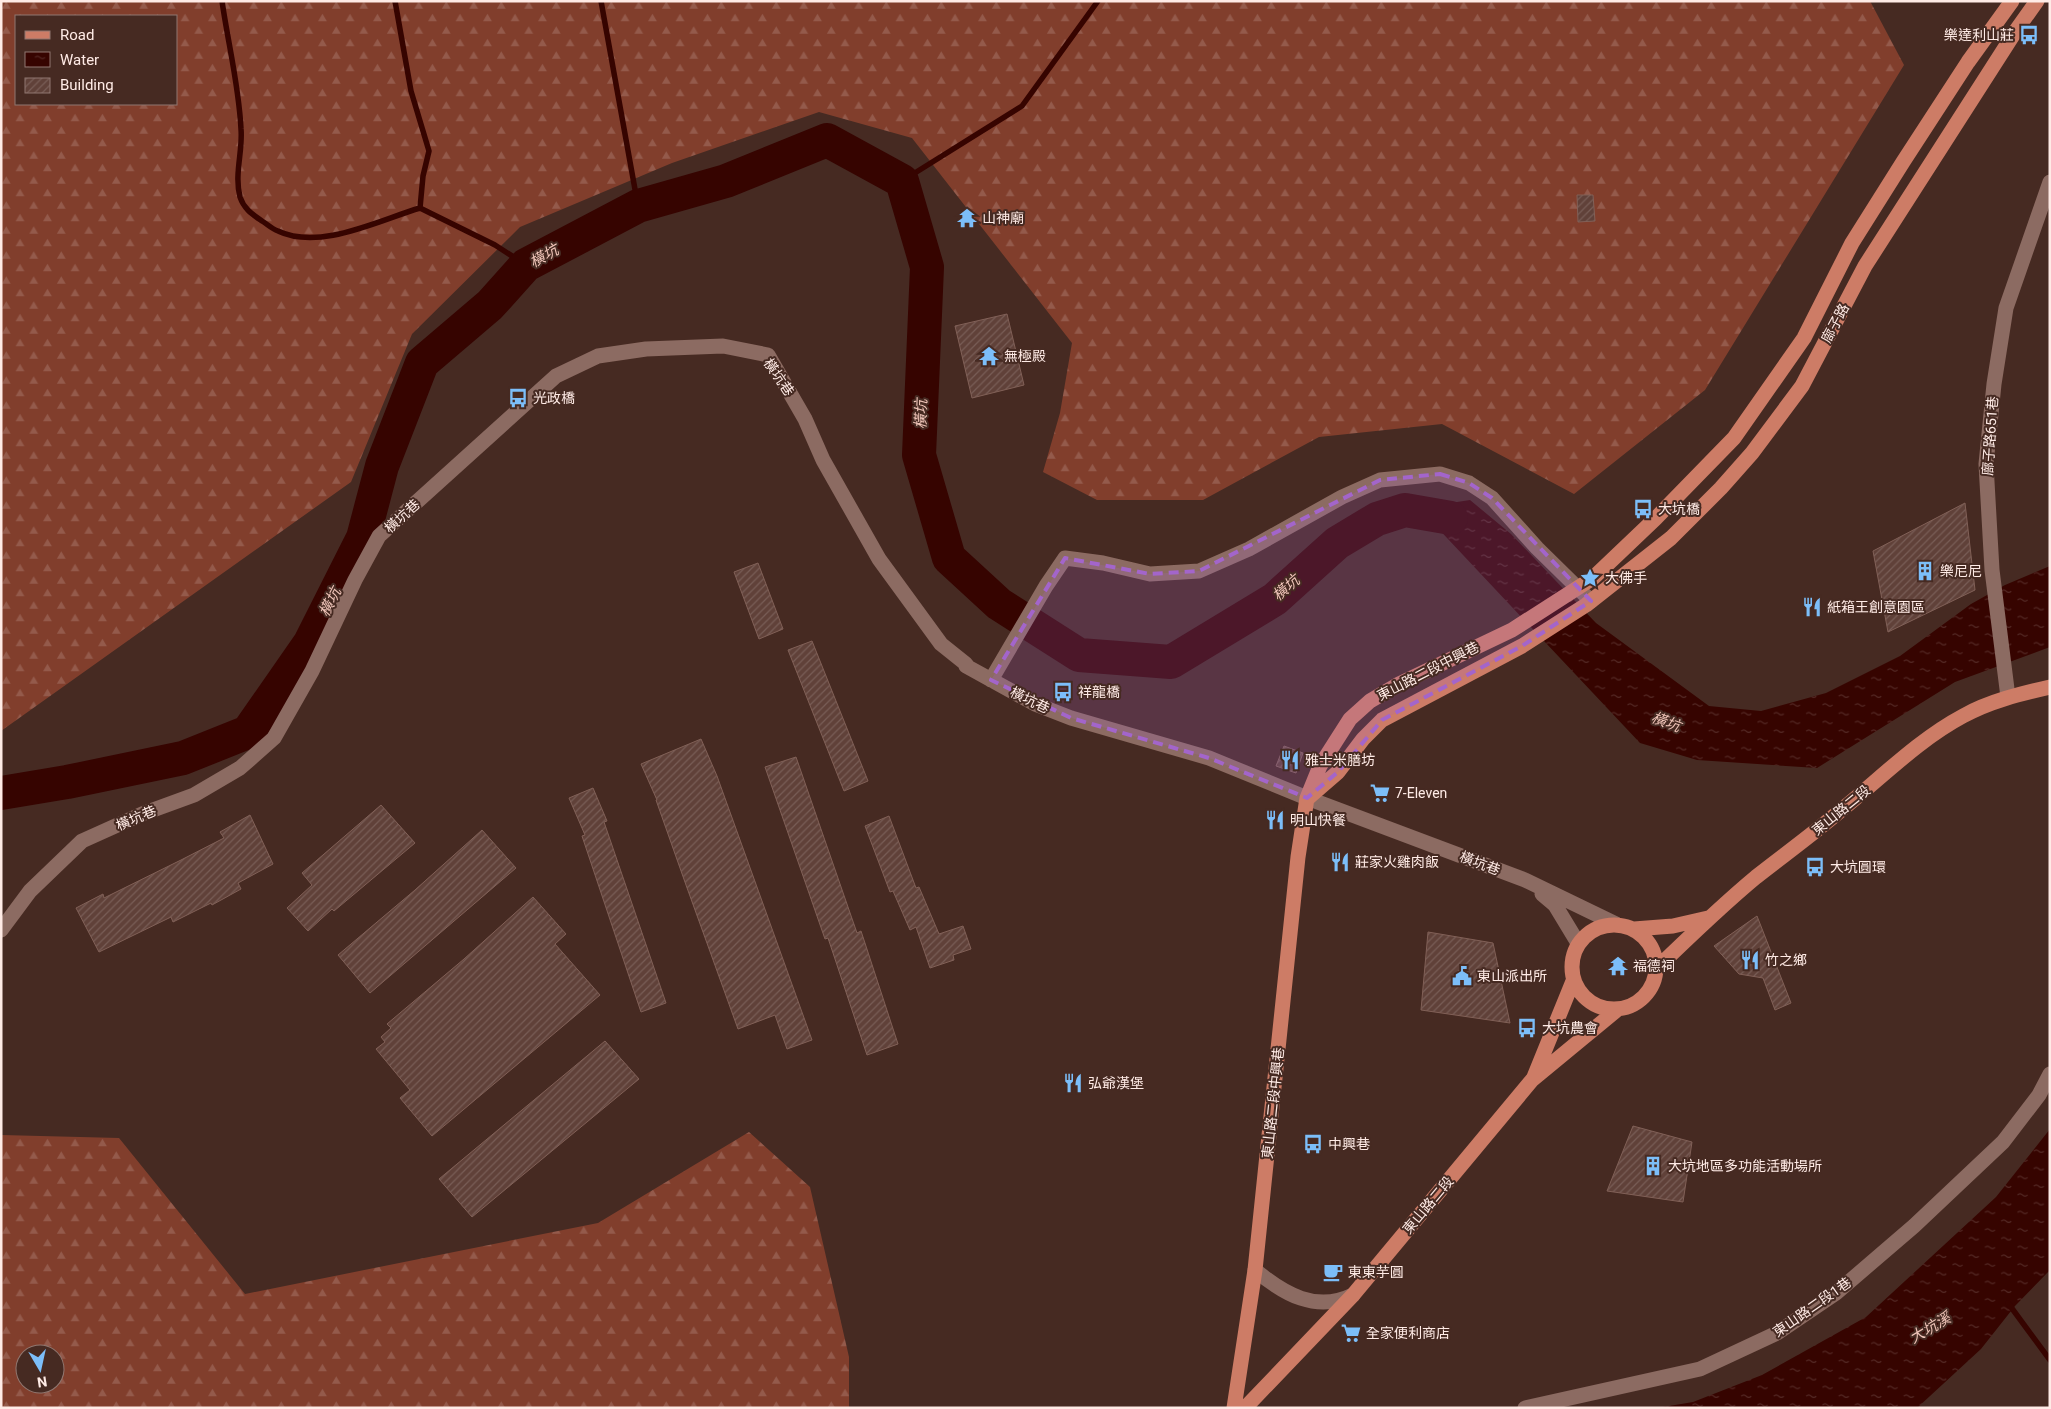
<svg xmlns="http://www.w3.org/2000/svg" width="2051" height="1409" viewBox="0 0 2051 1409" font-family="Roboto,'Noto Sans TC',sans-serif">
	<defs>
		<pattern id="forest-firs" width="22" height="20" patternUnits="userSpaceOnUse" patternTransform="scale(1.25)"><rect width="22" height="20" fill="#813e2c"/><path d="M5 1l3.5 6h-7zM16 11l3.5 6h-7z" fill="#945a4b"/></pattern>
		<pattern id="water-ripples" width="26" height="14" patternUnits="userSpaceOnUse" patternTransform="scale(1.25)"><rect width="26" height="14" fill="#360400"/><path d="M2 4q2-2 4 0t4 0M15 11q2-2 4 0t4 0" fill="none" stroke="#542925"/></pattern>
		<pattern id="building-hatch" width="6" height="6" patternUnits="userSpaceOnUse" patternTransform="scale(1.25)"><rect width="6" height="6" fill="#604139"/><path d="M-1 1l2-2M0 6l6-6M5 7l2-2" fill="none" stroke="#785d56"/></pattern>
	</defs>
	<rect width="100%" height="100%" fill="#462a22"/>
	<path fill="url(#forest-firs)" fill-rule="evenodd" d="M1 1H1870L1904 65 1705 390 1574 494 1442 424 1319 437 1203 500H1097L1043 472 1060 413 1072 343 912 138 819 112 672 163 520 227 412 334 351 482 1 731ZM16 16H176V104H16Z
		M749 1132 810 1187 849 1357V1408H1V1135L119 1138 245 1294 598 1223ZM25 1354H55V1384H25Z"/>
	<path fill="url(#water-ripples)" d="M1470 500 1511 534 1596 623 1709 706 1761 711 1826 693 1900 656 1971 604 2005 585 2050 566V647L1955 682 1817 768 1697 760 1640 743 1432 522 1405 510Z
		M2050 1129V1270L2015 1306 1981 1349 1917 1408H1657L1693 1402 1762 1375 1866 1317 1996 1197Z"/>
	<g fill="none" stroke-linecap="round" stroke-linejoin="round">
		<path stroke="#360400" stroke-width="5.5" d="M222 1C228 43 239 86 241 129 243 151 234 174 240 197 244 209 252 214 262 221 267 224 272 229 278 231 320 251 379 220 420 208
			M395 1 411 91 429 151 423 176 420 208 495 245 526 265
			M601 1 638 206
			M902 181 1022 106 1098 1
			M2008 1303 2050 1360"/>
		<path stroke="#360400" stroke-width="34" d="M1 793 67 782 183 758 248 732 310 643 363 538 382 466 422 363 490 305 526 265 638 206 726 181 827 140 902 181 927 267 919 455 949 558 999 604 1079 655 1171 662 1275 599 1337 543 1377 519 1405 510 1451 518"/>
	</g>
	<path fill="url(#building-hatch)" stroke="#816057" d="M1577 195H1593L1595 221 1578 222Z
		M1007 314 1024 385 972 398 955 326Z
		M1965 503 1975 590 1888 632 1873 551Z
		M758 563 783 629 759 639 734 572Z
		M812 641 868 781 844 791 788 650Z
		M701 739 717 776 812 1040 787 1049 775 1015 738 1029 686 885 656 800H657L641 764Z
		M1284 746 1303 753 1296 773 1276 766Z
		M796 757 857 933 861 931 898 1044 867 1055 828 938 825 939 765 767Z
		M593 788 607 821 604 822 666 1003 641 1012 582 836 585 835 569 798Z
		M381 805 415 843 334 911 332 909 308 931 287 908 312 885 302 873Z
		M250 815 273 864 238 883 241 889 212 905 211 903 173 922 171 917 99 952 76 908 103 894 104 898 181 860 224 838 220 832Z
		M889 816 916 888 919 887 939 934 963 926 971 949 953 955 954 960 930 968 916 927 910 930 893 891 890 892 865 826Z
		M482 830 516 868 370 993 338 955 415 890Z
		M533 897 566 934 555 944 600 995 432 1136 400 1098 410 1090 376 1049 385 1042 381 1037 391 1028 387 1024 464 959Z
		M1757 916 1791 1003 1775 1010 1763 978 1739 974 1714 946Z
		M1428 932 1493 943 1510 1023 1421 1010Z
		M605 1041 639 1079 472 1217 439 1179Z
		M1633 1126 1692 1142 1683 1202 1607 1191Z"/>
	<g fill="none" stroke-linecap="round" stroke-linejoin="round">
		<path stroke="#8c6b62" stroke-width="15" d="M991 680 1046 586 1065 558 1103 563 1150 574 1199 571 1249 549 1342 497 1380 480 1440 474 1469 483 1492 498 1537 548 1591 601
			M2008 697 1992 570 1986 464 1994 384 2006 308 2050 182
			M1542 894 1555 905 1578 943
			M1 930 30 891 82 841 142 814 194 795 240 768 274 738 312 671 355 580 379 536 556 376 598 356 646 349 723 346 768 355 805 419 823 460 879 559 941 644 966 664V666L1035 704 1071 718 1209 758 1307 798 1525 880 1616 924
			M1255 1270C1284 1294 1316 1313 1353 1295
			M1525 1408 1700 1369 1777 1333 1836 1293 1914 1226 2003 1142 2039 1095 2050 1074"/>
		<path stroke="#cd7c66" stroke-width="15" d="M1308 798 1338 772 1363 739 1382 720 1522 646 1586 605 1671 538 1721 488 1752 453 1802 386 1865 266 2017 29 2037 1
			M1572 967a42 42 0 1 1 84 0a42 42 0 1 1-84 0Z
			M1634 929 1673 926 1708 918
			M1656 969C1688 938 1721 906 1756 877 1784 855 1813 834 1840 811 1880 779 1918 740 1963 716 1990 701 2020 694 2050 687
			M1534 1077 1573 981
			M1234 1408 1255 1270 1298 857 1307 798 1320 766 1350 719 1370 701 1399 684 1512 630 1593 578 1656 518 1734 438 1804 338 1852 243 1903 162 1968 62 2012 1
			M1245 1408 1353 1295 1532 1080 1618 1009"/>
	</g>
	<path fill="#a365cb" fill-opacity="0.2" stroke="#a365cb" stroke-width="4" stroke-dasharray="10 6" stroke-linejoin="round" d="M1440 474 1469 483 1492 498 1591 601 1522 646 1382 720 1338 772 1307 798 1209 758 1071 718 991 680 1065 558 1150 574 1199 571 1380 480Z"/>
	<defs>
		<symbol id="bus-bare" viewBox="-9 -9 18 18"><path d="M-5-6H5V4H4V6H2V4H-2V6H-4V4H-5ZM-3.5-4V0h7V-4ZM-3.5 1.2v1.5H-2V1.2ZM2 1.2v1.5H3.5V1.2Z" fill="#7cbef9" stroke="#462a22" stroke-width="2.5" paint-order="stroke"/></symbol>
		<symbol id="temple-bare" viewBox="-9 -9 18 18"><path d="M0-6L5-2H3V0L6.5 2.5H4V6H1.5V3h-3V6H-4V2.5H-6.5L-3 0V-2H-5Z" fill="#7cbef9" stroke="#462a22" stroke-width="2.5" paint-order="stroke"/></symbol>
		<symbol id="building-bare" viewBox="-9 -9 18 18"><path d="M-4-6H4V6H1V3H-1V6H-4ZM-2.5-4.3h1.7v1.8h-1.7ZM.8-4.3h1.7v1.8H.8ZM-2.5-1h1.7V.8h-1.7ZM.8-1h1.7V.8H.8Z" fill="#7cbef9" stroke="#462a22" stroke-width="2.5" paint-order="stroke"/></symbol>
		<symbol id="sight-bare" viewBox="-9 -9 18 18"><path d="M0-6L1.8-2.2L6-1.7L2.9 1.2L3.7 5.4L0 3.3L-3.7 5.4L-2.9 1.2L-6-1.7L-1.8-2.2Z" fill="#7cbef9" stroke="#462a22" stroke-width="2.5" paint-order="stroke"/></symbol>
		<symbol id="restaurant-bare" viewBox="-9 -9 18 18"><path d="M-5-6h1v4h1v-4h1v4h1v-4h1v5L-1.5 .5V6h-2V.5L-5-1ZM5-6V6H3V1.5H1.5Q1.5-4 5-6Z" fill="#7cbef9" stroke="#462a22" stroke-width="2.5" paint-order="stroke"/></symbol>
		<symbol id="supermarket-bare" viewBox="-9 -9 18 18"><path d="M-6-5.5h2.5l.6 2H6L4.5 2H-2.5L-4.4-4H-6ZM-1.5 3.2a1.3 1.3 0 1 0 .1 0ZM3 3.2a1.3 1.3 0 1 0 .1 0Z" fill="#7cbef9" stroke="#462a22" stroke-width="2.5" paint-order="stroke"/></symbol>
		<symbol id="civic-bare" viewBox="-9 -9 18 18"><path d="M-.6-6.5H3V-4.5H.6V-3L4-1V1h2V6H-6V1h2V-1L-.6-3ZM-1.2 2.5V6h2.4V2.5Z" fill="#7cbef9" stroke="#462a22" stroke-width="2.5" paint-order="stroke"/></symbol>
		<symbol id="cafe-bare" viewBox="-9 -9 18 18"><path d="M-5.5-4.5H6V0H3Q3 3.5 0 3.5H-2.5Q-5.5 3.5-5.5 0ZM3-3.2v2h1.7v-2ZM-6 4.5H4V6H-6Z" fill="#7cbef9" stroke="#462a22" stroke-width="2.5" paint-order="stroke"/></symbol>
	</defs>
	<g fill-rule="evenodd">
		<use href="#bus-bare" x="2015" y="21" width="28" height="28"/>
		<use href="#temple-bare" x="953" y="204" width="28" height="28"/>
		<use href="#temple-bare" x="975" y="342" width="28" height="28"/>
		<use href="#bus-bare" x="504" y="384" width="28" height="28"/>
		<use href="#bus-bare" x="1629" y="495" width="28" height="28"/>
		<use href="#building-bare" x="1911" y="557" width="28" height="28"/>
		<use href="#sight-bare" x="1576" y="564" width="28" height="28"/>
		<use href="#restaurant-bare" x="1798" y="593" width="28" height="28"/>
		<use href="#bus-bare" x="1049" y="678" width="28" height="28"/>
		<use href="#restaurant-bare" x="1276" y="746" width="28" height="28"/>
		<use href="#supermarket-bare" x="1366" y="779" width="28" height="28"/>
		<use href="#restaurant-bare" x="1261" y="806" width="28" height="28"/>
		<use href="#restaurant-bare" x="1326" y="848" width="28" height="28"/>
		<use href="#bus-bare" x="1801" y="853" width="28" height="28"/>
		<use href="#restaurant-bare" x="1736" y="946" width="28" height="28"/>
		<use href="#temple-bare" x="1604" y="952" width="28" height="28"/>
		<use href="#civic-bare" x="1448" y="962" width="28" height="28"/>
		<use href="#bus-bare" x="1513" y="1014" width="28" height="28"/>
		<use href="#restaurant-bare" x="1059" y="1069" width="28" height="28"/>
		<use href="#bus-bare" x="1299" y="1130" width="28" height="28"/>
		<use href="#building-bare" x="1639" y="1152" width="28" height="28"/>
		<use href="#cafe-bare" x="1319" y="1258" width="28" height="28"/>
		<use href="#supermarket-bare" x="1337" y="1319" width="28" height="28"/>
	</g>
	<g text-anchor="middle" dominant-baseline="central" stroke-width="4" stroke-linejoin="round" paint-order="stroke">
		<g font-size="14" fill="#ffebe6" stroke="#462a22" text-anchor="start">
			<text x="2014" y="35" text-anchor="end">樂達利山莊</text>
			<text x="982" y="218">山神廟</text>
			<text x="1004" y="356">無極殿</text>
			<text x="533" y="398">光政橋</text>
			<text x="1658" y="509">大坑橋</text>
			<text x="1940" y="571">樂尼尼</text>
			<text x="1605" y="578">大佛手</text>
			<text x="1827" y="607">紙箱王創意園區</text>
			<text x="1078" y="692">祥龍橋</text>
			<text x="1305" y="760">雅士米膳坊</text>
			<text x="1395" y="793">7-Eleven</text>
			<text x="1290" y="820">明山快餐</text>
			<text x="1355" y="862">莊家火雞肉飯</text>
			<text x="1830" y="867">大坑圓環</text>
			<text x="1765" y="960">竹之鄉</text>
			<text x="1633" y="966">福德祠</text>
			<text x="1477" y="976">東山派出所</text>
			<text x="1542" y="1028">大坑農會</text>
			<text x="1088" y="1083">弘爺漢堡</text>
			<text x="1328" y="1144">中興巷</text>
			<text x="1668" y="1166">大坑地區多功能活動場所</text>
			<text x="1348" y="1272">東東芋圓</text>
			<text x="1366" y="1333">全家便利商店</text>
		</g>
		<g font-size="14" fill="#ffebe6" stroke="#462a22">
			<text transform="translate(1835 323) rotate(-62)">廍子路</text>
			<text transform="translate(779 377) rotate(56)">橫坑巷</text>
			<text transform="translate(1990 436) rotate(-86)">廍子路651巷</text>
			<text transform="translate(402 516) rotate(-42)">橫坑巷</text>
			<text transform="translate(1428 671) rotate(-27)">東山路二段中興巷</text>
			<text transform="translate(1030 700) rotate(26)">橫坑巷</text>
			<text transform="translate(1841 810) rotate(-39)">東山路二段</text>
			<text transform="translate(136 818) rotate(-23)">橫坑巷</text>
			<text transform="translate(1480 863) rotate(21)">橫坑巷</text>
			<text transform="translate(1273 1103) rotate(-84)">東山路二段中興巷</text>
			<text transform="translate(1428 1205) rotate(-50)">東山路二段</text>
			<text transform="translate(1812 1307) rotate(-35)">東山路二段1巷</text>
		</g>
		<g font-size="15" font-style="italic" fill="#f0c5b9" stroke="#462a22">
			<text transform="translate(544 256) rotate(-29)">橫坑</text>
			<text transform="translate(921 414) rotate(-88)">橫坑</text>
			<text transform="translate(1286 588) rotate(-41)">橫坑</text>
			<text transform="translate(330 602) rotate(-63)">橫坑</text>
			<text transform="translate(1666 722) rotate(20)">橫坑</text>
			<text transform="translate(1930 1328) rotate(-31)">大坑溪</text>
		</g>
	</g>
	<rect width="2051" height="1409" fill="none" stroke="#ffebe6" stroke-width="5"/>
	<rect x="15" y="15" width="162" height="90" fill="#462a22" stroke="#907770"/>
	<rect x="25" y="31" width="25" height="8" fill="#cd7c66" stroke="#907770"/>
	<text x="60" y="40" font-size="15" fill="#ffebe6">Road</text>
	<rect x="25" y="52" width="25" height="15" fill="url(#water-ripples)" stroke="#907770"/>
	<text x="60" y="65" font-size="15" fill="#ffebe6">Water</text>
	<rect x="25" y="78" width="25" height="15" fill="url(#building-hatch)" stroke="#907770"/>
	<text x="60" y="90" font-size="15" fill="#ffebe6">Building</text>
	<g transform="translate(40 1369) rotate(171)"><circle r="24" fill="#462a22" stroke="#907770"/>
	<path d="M0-4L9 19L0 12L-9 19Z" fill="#7cbef9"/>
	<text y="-8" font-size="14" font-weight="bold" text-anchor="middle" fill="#ffebe6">N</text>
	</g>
</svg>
